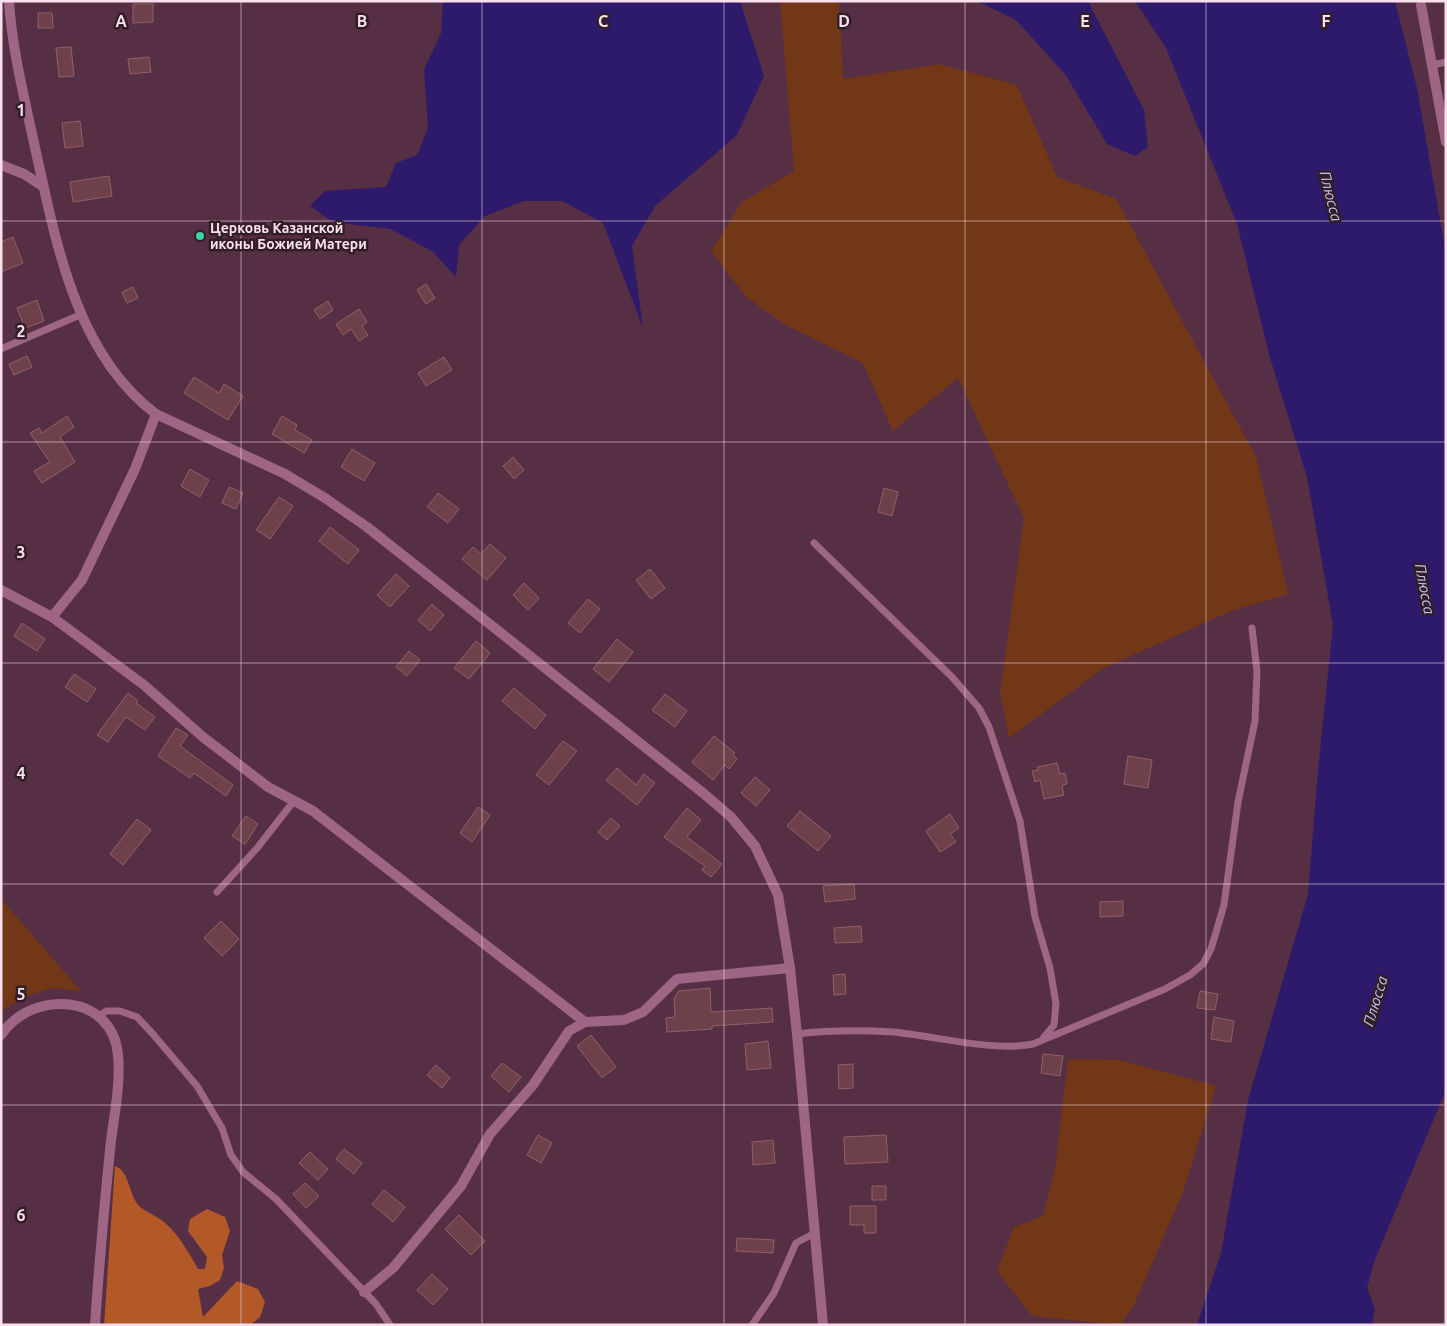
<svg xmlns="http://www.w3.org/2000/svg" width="1447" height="1326" viewBox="0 0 1447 1326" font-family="Ubuntu,sans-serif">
	<rect width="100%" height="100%" fill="#572f45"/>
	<path fill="#723716" d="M780 1H839L843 79 939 64 1017 85 1057 177 1116 199 1256 457 1288 594 1231 611 1104 668 1009 738 1000 693 1024 518 958 378 893 431 863 363 784 324 746 297 711 251 742 202 794 171Z
		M1 899 81 991 51 988 27 996 1 1011Z
		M1068 1059 1120 1060 1216 1086 1183 1192 1134 1305 1120 1325 1032 1316 997 1271 1014 1227 1043 1216 1055 1169Z"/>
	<path fill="#b35928" d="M115 1166C128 1170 129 1191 136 1202 142 1212 155 1214 164 1222 179 1235 188 1251 198 1269H205L207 1257 188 1231 190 1219 207 1209 225 1217 230 1231 222 1255 224 1268 220 1280 210 1286 198 1289 203 1317 237 1281 258 1289 265 1302 260 1317 251 1325H104Z"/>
	<path fill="#2e1a6b" d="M443 1H740L764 76 737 135 655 206 632 246 643 328 603 223 562 201H524L485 216 459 245 456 277 432 251 390 229 333 222 310 206 325 191 386 187 396 163 417 155 428 128 424 70 441 33Z
		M977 1H1088L1144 110 1148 147 1135 156 1107 144 1065 74 1016 20Z
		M1135 1H1395L1417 88 1446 254V1090L1374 1262 1367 1288 1375 1309 1372 1325H1197L1221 1253 1248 1100 1308 894 1318 770 1333 625 1307 477 1270 358 1237 224 1166 48Z"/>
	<path fill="#6e404a" stroke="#916069" d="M133 4H153V22L133 23Z
		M38 13H52L53 28H38Z
		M71 47 74 76 59 77 56 48Z
		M149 57 151 72 130 74 128 59Z
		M80 121 83 146 65 148 62 123Z
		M109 176 112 196 73 202 70 182Z
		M13 237 23 263 1 272V242Z
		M426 284 435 298 426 304 417 290Z
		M133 287 138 298 127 303 122 292Z
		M37 300 44 321 25 328 17 308Z
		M328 301 333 310 320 319 314 310Z
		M359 309 367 322 362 326 368 335 359 341 351 329 343 335 336 324Z
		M27 356 32 367 14 375 9 364Z
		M444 357 452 370 426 386 418 373Z
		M194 377 219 393 224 384 243 396 228 420 184 393Z
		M67 416 74 427 60 437 75 462 42 483 34 471 50 462 30 433 39 428 42 433Z
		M282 416 297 425 295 430 312 440 304 453 272 434Z
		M352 449 375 463 364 481 341 467Z
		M513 457 524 470 514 479 503 466Z
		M190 469 209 480 200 497 181 486Z
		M229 487 243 493 236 509 222 503Z
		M884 488 898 492 892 516 878 512Z
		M438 493 459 509 448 523 427 507Z
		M279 497 293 506 270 539 256 530Z
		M330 527 359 550 348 564 319 541Z
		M490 544 506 558 487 580 462 559 473 547 481 554Z
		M650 569 665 588 651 599 636 580Z
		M396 574 409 586 390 607 377 595Z
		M524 583 539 598 528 610 513 595Z
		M588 599 600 609 580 633 568 623Z
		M432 604 444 615 430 631 418 620Z
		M22 623 45 639 37 651 14 636Z
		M617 639 633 652 609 682 593 669Z
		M476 641 490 653 469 679 454 668Z
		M409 651 420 660 407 676 396 667Z
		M74 674 96 689 87 702 65 687Z
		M514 688 546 715 535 729 502 701Z
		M128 693 138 701 136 703 155 717 145 730 126 717 108 742 97 735Z
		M665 694 687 711 675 727 652 710Z
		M176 728 188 735 180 746 233 785 226 796 194 773 190 778 158 756Z
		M714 736 735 753 733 755 737 759 729 769 725 765 713 780 692 762Z
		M563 741 577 751 549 785 536 775Z
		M1128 756 1152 760 1148 788 1124 784Z
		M1057 763 1060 774 1065 773 1067 784 1062 785 1064 795 1044 799 1040 780 1035 782 1032 771 1038 770 1037 767Z
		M617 768 636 785 644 774 655 783 637 805 606 780Z
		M755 777 770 790 756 806 741 793Z
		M478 807 490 815 472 842 460 833Z
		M687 808 701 820 687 837 722 864 711 877 702 870 705 866 664 837Z
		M800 811 831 836 818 851 787 826Z
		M950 814 959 828 950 834 956 842 940 852 926 831Z
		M246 816 258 824 245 844 232 836Z
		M611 818 620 826 607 840 598 832Z
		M137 819 151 830 123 865 110 854Z
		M854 884 855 899 825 902 823 886Z
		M1123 901V916L1100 917V902Z
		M221 921 239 939 222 956 204 938Z
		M861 926 862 942 835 943 834 928Z
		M845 974 846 994 834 995 833 975Z
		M710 988 711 1012 772 1008 773 1022 712 1026V1029L667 1032 666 1018 675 1017 674 998 679 991Z
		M1200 991 1218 994 1215 1010 1197 1008Z
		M1214 1017 1234 1021 1231 1042 1211 1039Z
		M591 1035 616 1067 602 1078 577 1046Z
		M768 1041 771 1068 747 1070 745 1044Z
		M1043 1054 1063 1056 1060 1076 1041 1073Z
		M502 1063 521 1077 509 1092 491 1076Z
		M853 1064V1088L839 1089 838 1065Z
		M436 1065 450 1078 442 1088 427 1075Z
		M538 1135 552 1143 541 1163 527 1155Z
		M886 1135 888 1162 845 1164 844 1137Z
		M773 1140 775 1163 753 1165 752 1142Z
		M344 1149 362 1163 354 1174 336 1159Z
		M310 1152 328 1169 318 1180 299 1163Z
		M305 1183 319 1196 306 1208 293 1194Z
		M872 1186H886V1200H872Z
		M384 1190 405 1207 393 1222 372 1204Z
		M850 1206H876V1233H864V1225H850Z
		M459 1215 485 1241 471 1255 445 1229Z
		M737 1238 774 1240 773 1253 736 1251Z
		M432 1274 448 1289 433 1305 417 1290Z"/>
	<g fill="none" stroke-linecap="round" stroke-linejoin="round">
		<path stroke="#9f6584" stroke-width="7" d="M1433 65 1446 62
			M1 349 82 314
			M814 543 952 677 979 708 989 727 1020 821 1035 917 1050 968 1056 1004 1054 1025 1044 1037
			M217 892 258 847 293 802
			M99 1016 106 1011H120L137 1017 152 1033 197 1086 222 1128 231 1155 243 1172 276 1199 376 1304 390 1325
			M797 1034C829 1030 861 1030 893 1032 934 1036 994 1052 1033 1044L1165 989 1190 975 1203 964 1211 949 1224 905 1238 802 1255 721 1257 671 1252 628
			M752 1325 774 1293 796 1243 815 1233"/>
		<path stroke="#9f6584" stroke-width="10" d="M1421 5 1446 142
			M1 590 52 617 144 685 203 737 268 787 313 811 585 1022 624 1020 643 1012 677 979 790 968
			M52 617 82 580 135 469 156 414
			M1 1035C33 988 113 994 118 1055 121 1086 113 1120 110 1150 104 1208 99 1266 95 1325
			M364 1292 393 1268 461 1186 490 1134 533 1085 569 1031 585 1022"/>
		<path stroke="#9f6584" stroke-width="10" d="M9 1C12 49 24 96 34 143 55 237 74 353 156 414L285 474 325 498 367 527 703 793 731 817 755 846 778 895 790 968 797 1034 823 1325
			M1 165 24 174 44 187"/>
	</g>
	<path fill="none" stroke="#f9e0ec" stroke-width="1" stroke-opacity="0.55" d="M241 1V1325M482 1V1325M724 1V1325M965 1V1325M1206 1V1325M1 221H1446M1 442H1446M1 663H1446M1 884H1446M1 1105H1446"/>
	<circle fill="#3dd4a3" stroke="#311e28" stroke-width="2" cx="200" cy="236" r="5"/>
	<g text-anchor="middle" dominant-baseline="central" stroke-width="5" stroke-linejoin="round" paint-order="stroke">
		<g font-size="14" font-weight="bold" fill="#f9e0ec" stroke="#311e28" text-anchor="start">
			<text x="210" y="228">Церковь Казанской<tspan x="210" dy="16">иконы Божией Матери</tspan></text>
		</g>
		<g font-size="15" font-style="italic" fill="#c3c1ef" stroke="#311e28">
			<text transform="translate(1331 196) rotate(76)">Плюсса</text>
			<text transform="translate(1425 589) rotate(79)">Плюсса</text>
			<text transform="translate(1375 1001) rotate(-73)">Плюсса</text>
		</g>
	</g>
	<g font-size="16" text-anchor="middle" font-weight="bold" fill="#f9e0ec" stroke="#311e28" stroke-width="5" stroke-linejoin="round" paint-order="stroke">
		<text x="121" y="27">A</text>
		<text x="362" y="27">B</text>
		<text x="603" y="27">C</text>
		<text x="844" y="27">D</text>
		<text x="1085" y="27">E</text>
		<text x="1326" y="27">F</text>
		<text x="21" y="116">1</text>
		<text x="21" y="337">2</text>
		<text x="21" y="558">3</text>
		<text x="21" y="779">4</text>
		<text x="21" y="1000">5</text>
		<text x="21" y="1221">6</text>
	</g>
	<rect width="1447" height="1326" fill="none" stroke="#f9e0ec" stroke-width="5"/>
</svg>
